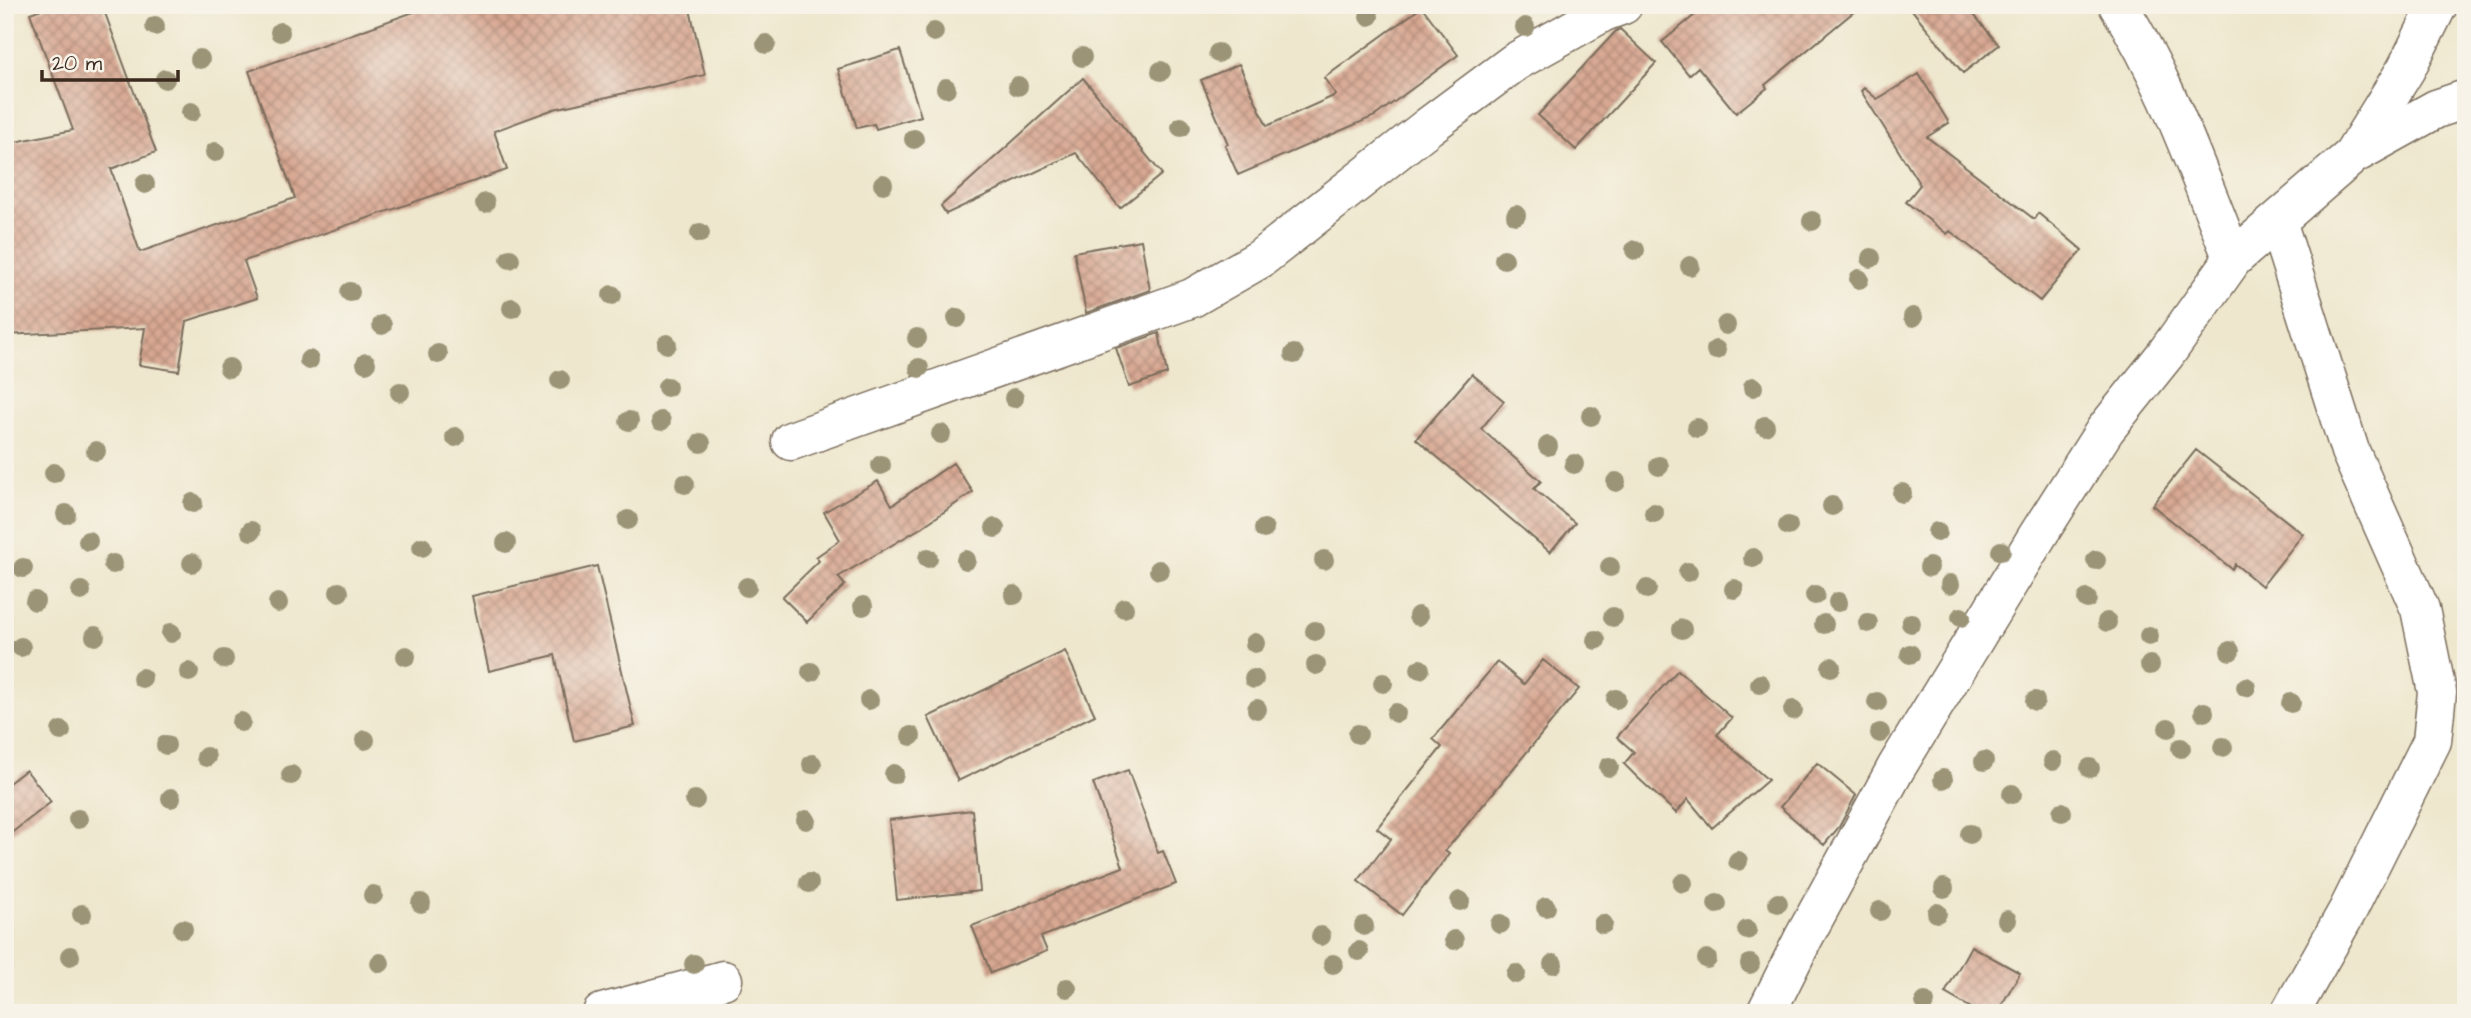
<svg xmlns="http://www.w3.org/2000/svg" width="2471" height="1018" viewBox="0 0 2471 1018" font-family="'Architects Daughter',sans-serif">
	<defs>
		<pattern id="building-cross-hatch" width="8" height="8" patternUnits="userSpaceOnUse" patternTransform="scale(1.75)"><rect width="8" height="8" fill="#d8a893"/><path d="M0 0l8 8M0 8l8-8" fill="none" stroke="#b08977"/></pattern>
	</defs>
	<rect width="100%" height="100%" fill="#f7f3e8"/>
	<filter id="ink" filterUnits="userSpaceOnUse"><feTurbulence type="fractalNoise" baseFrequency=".0143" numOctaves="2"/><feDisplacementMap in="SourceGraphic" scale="14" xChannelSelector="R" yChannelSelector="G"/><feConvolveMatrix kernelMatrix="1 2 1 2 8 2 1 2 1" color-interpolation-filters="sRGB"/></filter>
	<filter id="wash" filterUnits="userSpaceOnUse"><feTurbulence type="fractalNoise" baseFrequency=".00686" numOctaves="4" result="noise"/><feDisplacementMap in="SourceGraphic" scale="28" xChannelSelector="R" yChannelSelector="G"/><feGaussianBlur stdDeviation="1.57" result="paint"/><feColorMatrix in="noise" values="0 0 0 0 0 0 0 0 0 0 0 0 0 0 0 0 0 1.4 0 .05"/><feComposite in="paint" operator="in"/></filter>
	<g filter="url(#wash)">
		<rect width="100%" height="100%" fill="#eee7cd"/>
		<g id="blocks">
			<path fill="url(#building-cross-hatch)" d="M52 5H102L156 152 111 169 140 252 295 198 249 71 433 5H689L705 75 554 109 494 131 507 170 244 261 257 298 187 321 179 371 139 365 145 328 5 335V144L73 130 30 13Z
				M1707 5H1862L1765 85 1767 88 1736 113 1698 67 1689 75 1662 42Z
				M1908 5H1966L1999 45 1963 73Z
				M1422 7 1458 55 1375 116 1238 175 1225 145 1228 144 1201 80 1239 64 1267 126 1336 95 1324 78Z
				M1620 29 1656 63 1576 150 1538 115 1616 31Z
				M900 50 921 116 876 129 874 124 857 128 838 69Z
				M1919 74 1949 123 1927 137 2034 219 2038 213 2082 250 2040 301 1950 231 1947 234 1906 202 1920 185 1861 91 1864 88 1877 99Z
				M1083 78 1162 174 1120 208 1076 153 946 214 941 206Z
				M1141 240 1150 290 1086 313 1074 252Z
				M1159 333 1167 374 1129 387 1116 348Z
				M1472 374 1504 401 1481 429 1541 481 1534 489 1575 523 1550 552 1416 439Z
				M2196 450 2303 534 2262 586 2235 564 2232 569 2152 505Z
				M953 463 973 492 919 529 838 577 845 585 807 622 782 597 819 561 816 557 840 540 824 512 878 481 892 505Z
				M597 566 635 726 574 741 555 655 489 671 472 596Z
				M1065 651 1095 715 958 781 928 717Z
				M1543 660 1579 689 1445 851 1449 854 1402 915 1358 881 1391 839 1377 828 1442 747 1433 739 1497 662 1524 684Z
				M1678 670 1732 718 1717 735 1768 780 1712 828 1688 799 1676 813 1637 777 1624 764 1634 752 1617 737Z
				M1817 763 1856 795 1839 827 1824 845 1780 807Z
				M26 770 51 802 5 838V786Z
				M1128 770 1158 853 1163 851 1176 884 1041 937 1047 951 991 973 972 926 1123 867 1093 783Z
				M972 810 980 891 897 900 889 820Z
				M1971 946 2020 973 1997 1013H1980L1945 993Z"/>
		</g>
	</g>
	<g filter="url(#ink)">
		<use href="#blocks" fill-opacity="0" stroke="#7a6c5b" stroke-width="2"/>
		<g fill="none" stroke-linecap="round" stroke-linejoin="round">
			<defs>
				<path id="minor" d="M2118 5C2168 83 2198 174 2233 259
					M2354 153 2406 69 2438 5
					M2277 221 2350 451 2420 609 2437 692 2432 741 2348 910 2290 1013
					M791 441 1192 298 1260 259 1429 126 1515 62 1604 12 1623 5
					M602 1013 723 980
					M1766 1013 1804 937 1896 768 2038 535 2105 430 2165 355 2233 259 2353 155 2436 109 2466 99"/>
			</defs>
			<use href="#minor" stroke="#7a6c5b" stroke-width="41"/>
			<use href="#minor" stroke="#fff" stroke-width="38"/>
		</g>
		<g fill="#9c9477">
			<circle cx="1369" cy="16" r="10"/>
			<circle cx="155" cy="26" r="10"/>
			<circle cx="1525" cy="27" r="10"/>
			<circle cx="280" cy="32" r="10"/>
			<circle cx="934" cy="32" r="10"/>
			<circle cx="766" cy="44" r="10"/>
			<circle cx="1218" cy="53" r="10"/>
			<circle cx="1082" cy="57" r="10"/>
			<circle cx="200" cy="59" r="10"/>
			<circle cx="1161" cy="71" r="10"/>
			<circle cx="165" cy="79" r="10"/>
			<circle cx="1018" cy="86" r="10"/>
			<circle cx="946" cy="88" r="10"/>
			<circle cx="191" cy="112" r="10"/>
			<circle cx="1181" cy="127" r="10"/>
			<circle cx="914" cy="139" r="10"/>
			<circle cx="215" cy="152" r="10"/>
			<circle cx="145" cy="184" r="10"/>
			<circle cx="883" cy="184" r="10"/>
			<circle cx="485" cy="203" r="10"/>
			<circle cx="1516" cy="215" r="10"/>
			<circle cx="1812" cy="221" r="10"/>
			<circle cx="700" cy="233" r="10"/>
			<circle cx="1635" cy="250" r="10"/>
			<circle cx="1871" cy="258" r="10"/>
			<circle cx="510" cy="259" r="10"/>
			<circle cx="1504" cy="259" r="10"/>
			<circle cx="1690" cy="266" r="10"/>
			<circle cx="1859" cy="279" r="10"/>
			<circle cx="350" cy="292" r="10"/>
			<circle cx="612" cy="295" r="10"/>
			<circle cx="512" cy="308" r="10"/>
			<circle cx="1913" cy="317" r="10"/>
			<circle cx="957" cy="318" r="10"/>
			<circle cx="382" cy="325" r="10"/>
			<circle cx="1726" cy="325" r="10"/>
			<circle cx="917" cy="338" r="10"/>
			<circle cx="667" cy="344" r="10"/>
			<circle cx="1716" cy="350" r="10"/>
			<circle cx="438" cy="354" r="10"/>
			<circle cx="1294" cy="354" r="10"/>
			<circle cx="309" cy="360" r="10"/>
			<circle cx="366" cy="363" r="10"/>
			<circle cx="229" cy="368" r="10"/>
			<circle cx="919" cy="368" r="10"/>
			<circle cx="560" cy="380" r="10"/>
			<circle cx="667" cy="387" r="10"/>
			<circle cx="1753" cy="387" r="10"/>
			<circle cx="400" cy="392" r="10"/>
			<circle cx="1014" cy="398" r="10"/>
			<circle cx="1591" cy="416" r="10"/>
			<circle cx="629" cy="421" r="10"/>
			<circle cx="661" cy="421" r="10"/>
			<circle cx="1765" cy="426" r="10"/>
			<circle cx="1697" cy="428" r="10"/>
			<circle cx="941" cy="434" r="10"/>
			<circle cx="455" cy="437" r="10"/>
			<circle cx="701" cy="443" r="10"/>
			<circle cx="1548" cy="446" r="10"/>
			<circle cx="96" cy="451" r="10"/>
			<circle cx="1574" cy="464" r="10"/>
			<circle cx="881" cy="465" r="10"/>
			<circle cx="1659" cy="466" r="10"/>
			<circle cx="54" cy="473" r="10"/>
			<circle cx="1616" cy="482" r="10"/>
			<circle cx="685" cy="484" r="10"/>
			<circle cx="1902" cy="493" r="10"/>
			<circle cx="193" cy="503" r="10"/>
			<circle cx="1832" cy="506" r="10"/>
			<circle cx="1654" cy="513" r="10"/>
			<circle cx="66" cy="514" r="10"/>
			<circle cx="628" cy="520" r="10"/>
			<circle cx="1788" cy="526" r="10"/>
			<circle cx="995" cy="528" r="10"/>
			<circle cx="1264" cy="529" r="10"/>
			<circle cx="251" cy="531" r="10"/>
			<circle cx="1937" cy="532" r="10"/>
			<circle cx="88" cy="541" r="10"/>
			<circle cx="506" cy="543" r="10"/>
			<circle cx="422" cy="547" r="10"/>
			<circle cx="2001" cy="551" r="10"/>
			<circle cx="928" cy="558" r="10"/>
			<circle cx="1753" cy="558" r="10"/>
			<circle cx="966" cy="560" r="10"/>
			<circle cx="1324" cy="560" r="10"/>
			<circle cx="2096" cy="560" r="10"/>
			<circle cx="192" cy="563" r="10"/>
			<circle cx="113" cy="564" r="10"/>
			<circle cx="1610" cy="567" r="10"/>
			<circle cx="1929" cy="567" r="10"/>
			<circle cx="23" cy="568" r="10"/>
			<circle cx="1159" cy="570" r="10"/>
			<circle cx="1688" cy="572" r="10"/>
			<circle cx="1950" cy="584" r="10"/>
			<circle cx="747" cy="587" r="10"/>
			<circle cx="1647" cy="589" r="10"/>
			<circle cx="1734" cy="589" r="10"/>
			<circle cx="81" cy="591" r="10"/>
			<circle cx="339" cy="592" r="10"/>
			<circle cx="1014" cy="595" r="10"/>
			<circle cx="1815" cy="595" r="10"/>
			<circle cx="2087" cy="599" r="10"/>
			<circle cx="35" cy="601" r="10"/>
			<circle cx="1838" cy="602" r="10"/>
			<circle cx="278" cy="603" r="10"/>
			<circle cx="863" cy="606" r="10"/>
			<circle cx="1124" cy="608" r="10"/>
			<circle cx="1418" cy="616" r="10"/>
			<circle cx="1613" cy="617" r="10"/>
			<circle cx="1961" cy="617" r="10"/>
			<circle cx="2107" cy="622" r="10"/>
			<circle cx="1868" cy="623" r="10"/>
			<circle cx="1911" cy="623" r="10"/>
			<circle cx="1824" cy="624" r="10"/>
			<circle cx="1682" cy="629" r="10"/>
			<circle cx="1315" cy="631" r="10"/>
			<circle cx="171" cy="633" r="10"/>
			<circle cx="95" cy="636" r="10"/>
			<circle cx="2149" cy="636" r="10"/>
			<circle cx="1596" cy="640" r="10"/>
			<circle cx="1255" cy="643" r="10"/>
			<circle cx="21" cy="647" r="10"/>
			<circle cx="2230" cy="651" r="10"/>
			<circle cx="1910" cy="654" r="10"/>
			<circle cx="406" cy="656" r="10"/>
			<circle cx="224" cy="659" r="10"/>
			<circle cx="1316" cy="665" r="10"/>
			<circle cx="2150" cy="665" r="10"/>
			<circle cx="1831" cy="667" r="10"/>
			<circle cx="1420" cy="669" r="10"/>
			<circle cx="189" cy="672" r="10"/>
			<circle cx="811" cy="672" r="10"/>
			<circle cx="142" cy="678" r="10"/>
			<circle cx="1254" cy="679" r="10"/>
			<circle cx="1383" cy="683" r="10"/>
			<circle cx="1760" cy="684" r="10"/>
			<circle cx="2246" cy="687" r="10"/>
			<circle cx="1616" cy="699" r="10"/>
			<circle cx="869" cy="700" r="10"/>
			<circle cx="2035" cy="701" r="10"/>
			<circle cx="1877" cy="702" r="10"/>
			<circle cx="2291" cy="703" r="10"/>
			<circle cx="1257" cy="709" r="10"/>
			<circle cx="1793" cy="710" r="10"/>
			<circle cx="2204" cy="712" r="10"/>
			<circle cx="1396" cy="713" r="10"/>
			<circle cx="241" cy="722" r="10"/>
			<circle cx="2168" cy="728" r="10"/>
			<circle cx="61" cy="731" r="10"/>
			<circle cx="1880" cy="733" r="10"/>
			<circle cx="1358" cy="734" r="10"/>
			<circle cx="911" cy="736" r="10"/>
			<circle cx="365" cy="740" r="10"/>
			<circle cx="166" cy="745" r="10"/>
			<circle cx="2223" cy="747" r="10"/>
			<circle cx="2181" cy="748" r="10"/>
			<circle cx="206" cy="757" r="10"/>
			<circle cx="1984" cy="761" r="10"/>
			<circle cx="2053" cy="761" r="10"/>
			<circle cx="812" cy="764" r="10"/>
			<circle cx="1609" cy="767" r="10"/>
			<circle cx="2090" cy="768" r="10"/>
			<circle cx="894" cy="774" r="10"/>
			<circle cx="291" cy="775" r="10"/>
			<circle cx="1943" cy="779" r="10"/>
			<circle cx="2012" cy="794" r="10"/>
			<circle cx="171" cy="798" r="10"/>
			<circle cx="695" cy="800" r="10"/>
			<circle cx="2062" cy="812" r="10"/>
			<circle cx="78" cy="819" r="10"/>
			<circle cx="806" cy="820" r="10"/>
			<circle cx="1970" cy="834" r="10"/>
			<circle cx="1738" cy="861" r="10"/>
			<circle cx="809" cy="883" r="10"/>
			<circle cx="1683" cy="883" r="10"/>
			<circle cx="1944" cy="888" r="10"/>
			<circle cx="373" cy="895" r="10"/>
			<circle cx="1460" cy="901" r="10"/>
			<circle cx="421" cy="903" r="10"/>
			<circle cx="1778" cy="903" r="10"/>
			<circle cx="1717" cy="904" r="10"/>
			<circle cx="1546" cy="907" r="10"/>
			<circle cx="1880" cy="911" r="10"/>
			<circle cx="1937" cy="913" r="10"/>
			<circle cx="82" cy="914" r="10"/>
			<circle cx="2007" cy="920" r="10"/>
			<circle cx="1500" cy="924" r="10"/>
			<circle cx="1603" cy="924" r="10"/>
			<circle cx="1364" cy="926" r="10"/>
			<circle cx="183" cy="929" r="10"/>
			<circle cx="1747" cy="930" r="10"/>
			<circle cx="1321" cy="936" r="10"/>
			<circle cx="1454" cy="940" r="10"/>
			<circle cx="1359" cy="951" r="10"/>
			<circle cx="70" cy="956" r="10"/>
			<circle cx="1707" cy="959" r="10"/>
			<circle cx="380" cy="963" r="10"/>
			<circle cx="694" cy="964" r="10"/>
			<circle cx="1333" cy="964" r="10"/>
			<circle cx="1553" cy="964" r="10"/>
			<circle cx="1750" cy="964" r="10"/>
			<circle cx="1516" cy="974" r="10"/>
			<circle cx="1067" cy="988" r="10"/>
			<circle cx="1925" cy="1002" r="10"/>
		</g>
	</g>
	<rect width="2471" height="1018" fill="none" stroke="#f7f3e8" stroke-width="28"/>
	<path d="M42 70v10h136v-10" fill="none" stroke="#3b2a1e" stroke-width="3.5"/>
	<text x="52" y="70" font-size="21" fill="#3b2a1e" stroke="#f7f3e8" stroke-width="5" paint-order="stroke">20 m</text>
</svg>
